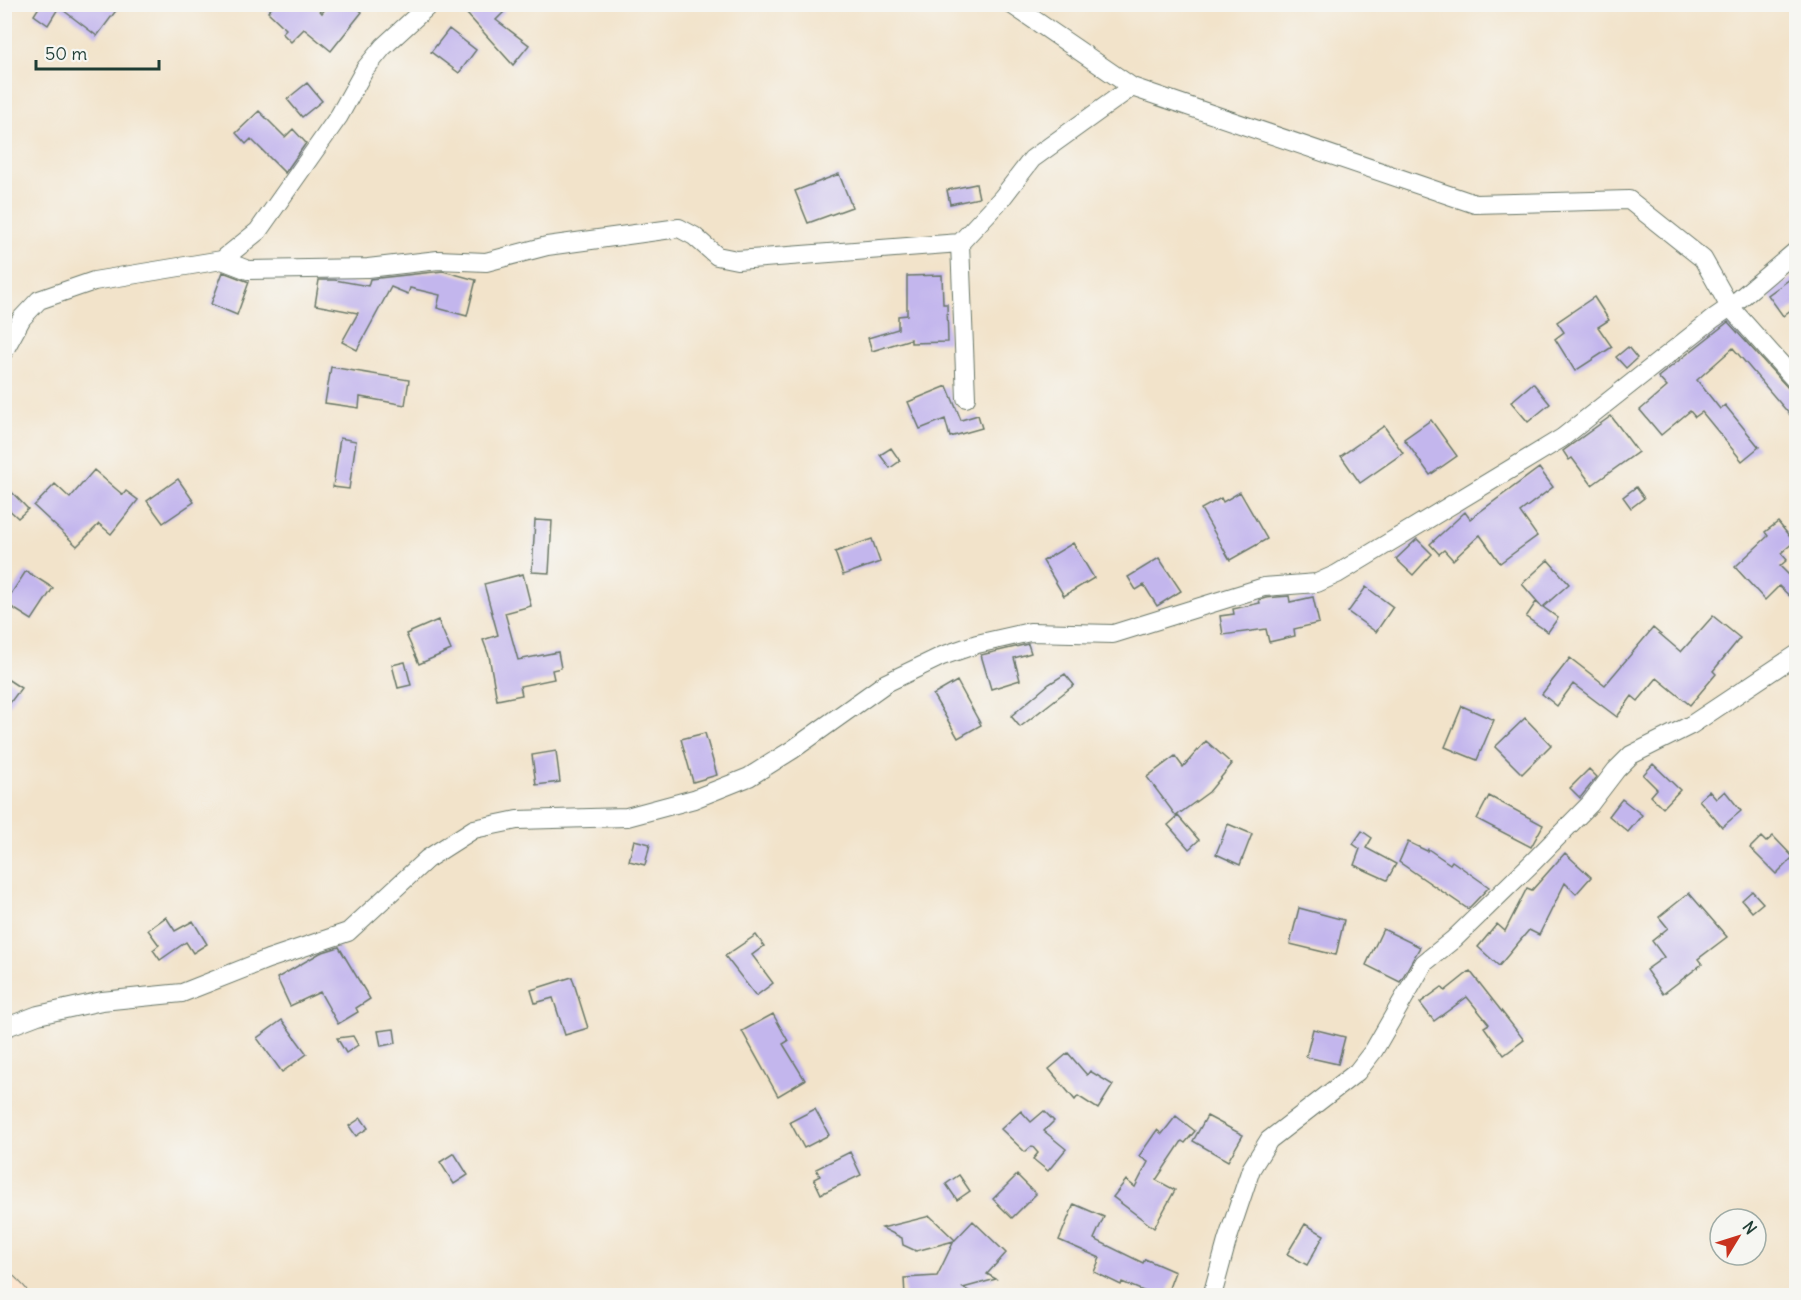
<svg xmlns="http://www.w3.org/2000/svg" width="1801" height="1300" viewBox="0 0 1801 1300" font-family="Delius,sans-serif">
	<rect width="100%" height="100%" fill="#f6f6f2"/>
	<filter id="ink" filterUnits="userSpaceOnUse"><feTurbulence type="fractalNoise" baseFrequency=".0167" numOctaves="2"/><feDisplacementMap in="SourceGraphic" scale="12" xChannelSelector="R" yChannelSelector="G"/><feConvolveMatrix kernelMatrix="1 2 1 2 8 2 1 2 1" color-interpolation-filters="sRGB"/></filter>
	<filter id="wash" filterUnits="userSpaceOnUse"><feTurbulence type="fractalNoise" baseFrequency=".008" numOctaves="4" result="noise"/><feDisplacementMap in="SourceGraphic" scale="24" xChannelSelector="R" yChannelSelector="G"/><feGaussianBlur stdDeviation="1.35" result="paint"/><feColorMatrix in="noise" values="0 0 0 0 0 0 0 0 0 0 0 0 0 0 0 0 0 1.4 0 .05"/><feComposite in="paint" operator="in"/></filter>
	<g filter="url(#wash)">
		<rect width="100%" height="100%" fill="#f2e3ca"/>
		<g id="blocks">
			<path fill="#c3b6ed" d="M41 4H121L97 36 59 7 48 25 34 15Z
				M275 4H314L322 13 329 4H353L362 12 331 51 304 29 291 42 282 33 286 29 268 12Z
				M458 4H499L505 11 496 20 529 45 513 65Z
				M449 29 476 50 459 73 431 52Z
				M307 83 322 101 302 117 287 99Z
				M259 111 285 137 293 129 306 143 285 173 251 139 246 144 236 133Z
				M839 174 852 207 808 223 795 191Z
				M976 184 979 198 950 204 947 190Z
				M443 271 476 280 467 316 437 308 440 295 410 288 408 294 391 287 357 350 342 342 358 313 315 305 319 280H335L368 286 370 279Z
				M223 272 249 282 237 315 211 304Z
				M1797 274V305L1783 316 1768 295Z
				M942 275 943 304H947L948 342 911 343V339L872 351 868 338 898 329V316L907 315V276Z
				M1594 297 1609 320 1598 327 1612 347 1575 371 1555 339 1564 332 1557 322Z
				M1728 322 1788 388 1797 392V423L1733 348 1697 380 1720 409 1725 405 1759 447 1742 461 1702 412 1695 417 1690 411 1661 435 1640 410 1667 387 1658 377Z
				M1628 347 1637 358 1626 368 1616 357Z
				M331 367 409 380 405 405 360 397 359 408 325 403Z
				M1533 383 1550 404 1528 422 1511 402Z
				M947 386 961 420 978 415 982 428 950 437 945 419 920 429 908 402Z
				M1611 416 1638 452 1592 485 1572 458 1569 460 1563 451Z
				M1431 420 1457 456 1430 475 1404 439Z
				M1384 426 1403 453 1360 483 1341 456Z
				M340 438 356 441 349 489 333 487Z
				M891 448 900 461 890 468 880 455Z
				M1539 468 1553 487 1520 512 1537 536 1500 563 1480 535 1453 560 1444 550 1439 554 1430 544 1465 512 1470 519Z
				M94 470 123 495 126 491 138 500 111 534 99 524 77 546 34 506 55 484 70 498Z
				M178 479 194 502 163 523 147 501Z
				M4 484 28 509 18 518 4 505Z
				M1636 487 1644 498 1631 508 1623 497Z
				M1240 492 1267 539 1230 560 1201 509 1221 498 1223 502Z
				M535 520 552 521 549 573 532 572Z
				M1778 522 1794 542 1781 553 1787 560 1780 566 1797 583V603L1779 586 1765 600 1735 567 1768 536 1765 532Z
				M872 539 880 562 843 575 835 552Z
				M1417 539 1432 554 1413 575 1396 559Z
				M1073 543 1094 578 1064 596 1043 561Z
				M1159 558 1181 591 1157 606 1144 585 1136 590 1128 577Z
				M1548 560 1569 584 1543 607 1558 618 1548 632 1526 617 1536 602 1542 607 1522 584Z
				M26 571 53 588 32 620 5 603Z
				M523 574 531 606 505 613 518 660 558 652 561 668 552 670 554 679 520 686 522 695 497 700 489 656 483 640 498 635 484 584Z
				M1366 587 1393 607 1376 632 1348 612Z
				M1289 596 1290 602 1313 597 1319 623 1294 629 1295 636 1269 642 1266 629 1223 635 1220 616 1234 614 1233 609 1260 603 1259 600 1266 598Z
				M1713 616 1740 638 1713 671 1716 674 1690 705 1657 678 1638 701 1632 696 1617 717 1573 684 1557 706 1542 694 1570 658 1605 685 1653 628 1681 652Z
				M438 620 451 650 419 664 406 634Z
				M1028 644 1031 653 1014 658 1020 680 991 689 981 655Z
				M405 662 411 685 398 688 392 665Z
				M1065 674 1074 685 1020 727 1011 716 1049 684Z
				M4 677 21 688 4 711Z
				M957 681 981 725 958 738 933 695Z
				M1462 706 1494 720 1477 760 1445 747Z
				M1525 718 1551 745 1522 774 1495 747Z
				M705 733 717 775 693 782 681 739Z
				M1206 741 1232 764 1209 792 1176 816 1147 777 1175 756 1183 767Z
				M556 751 560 782 536 785 532 755Z
				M1653 764 1680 790 1663 808 1651 796 1657 789 1643 775Z
				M1589 769 1597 777 1580 798 1570 788Z
				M1709 791 1716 799 1725 791 1741 811 1722 827 1699 800Z
				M1489 796 1543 825 1531 847 1477 819Z
				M1622 799 1642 815 1628 832 1609 816Z
				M1178 816 1199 840 1189 849 1168 825Z
				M1228 824 1252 834 1240 865 1216 854Z
				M1362 831 1372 838 1366 848 1396 864 1387 880 1354 865 1360 849 1353 844Z
				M1773 836 1793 857 1776 874 1750 848 1761 837 1766 842Z
				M634 840 650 844 645 865 629 861Z
				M1408 842 1427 851 1428 849 1450 864 1452 861 1489 887 1468 909 1399 862Z
				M1565 853 1591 877 1576 894 1565 883 1539 935 1529 930 1499 966 1478 947 1497 924 1505 931 1527 888 1532 890Z
				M1752 891 1763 903 1752 912 1742 900Z
				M1689 893 1727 937 1698 959 1702 964 1663 994 1646 970 1664 957 1652 941 1668 928 1659 917Z
				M1299 908 1344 920 1336 955 1290 944Z
				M166 917 175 931 193 921 207 944 193 953 186 942 160 960 153 950 159 945 148 930Z
				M1383 929 1420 947 1400 982 1366 965Z
				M756 935 764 946 752 955 773 983 756 996 725 956Z
				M339 947 370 999 356 1008 358 1012 338 1024 320 992 290 1006 277 978 320 953Z
				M1470 971 1524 1040 1504 1055 1484 1027 1489 1024 1467 997 1434 1021 1420 1003 1442 987 1445 991Z
				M572 977 588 1028 565 1035 553 998 535 1003 531 990Z
				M773 1014 788 1041 783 1044 805 1080 778 1096 742 1031Z
				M282 1020 307 1054 282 1072 257 1038Z
				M394 1029 396 1043 381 1046 378 1031Z
				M1313 1029 1345 1037 1338 1064 1306 1057Z
				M353 1036 358 1045 346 1053 337 1038Z
				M1068 1053 1087 1075 1090 1071 1113 1085 1098 1109 1078 1096 1075 1100 1049 1069Z
				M815 1109 829 1135 804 1148 790 1122Z
				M1021 1111 1031 1122 1044 1111 1054 1121 1044 1131 1066 1149 1048 1171 1033 1159 1038 1153 1032 1146 1025 1152 1001 1129Z
				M1176 1116 1195 1131 1185 1143 1182 1141 1156 1180 1175 1190 1154 1228 1113 1197 1126 1180 1135 1187 1148 1162 1139 1156 1157 1130 1162 1134Z
				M1207 1116 1243 1135 1228 1161 1193 1141Z
				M361 1118 368 1128 356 1136 349 1126Z
				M850 1152 861 1175 821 1194 814 1179 820 1176 816 1169Z
				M454 1153 468 1175 454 1184 440 1162Z
				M959 1175 970 1191 957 1200 946 1184Z
				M1017 1175 1036 1194 1012 1218 993 1199Z
				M1074 1204 1104 1217 1094 1239 1143 1263 1145 1259 1175 1272 1166 1296H1155L1122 1282 1121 1285 1094 1272 1100 1258 1059 1240Z
				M930 1216 955 1240 973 1221 1006 1253 987 1274 996 1279 963 1288 978 1296H905L904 1278 937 1276 954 1241 916 1251 903 1245 902 1238 882 1228Z
				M1305 1224 1324 1235 1307 1265 1287 1254Z"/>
		</g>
	</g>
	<g filter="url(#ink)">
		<use href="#blocks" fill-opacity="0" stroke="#697768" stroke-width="1.5"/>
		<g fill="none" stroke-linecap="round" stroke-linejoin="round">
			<defs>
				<path id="street" d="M1011 4 1132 87 1475 204 1629 200 1703 259 1730 307 1796 251
					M222 260 248 270 368 268 438 260 486 262 547 246 679 228 694 236 717 256 737 260 960 243
					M4 351 22 318 39 300 94 281 222 260 258 231 339 116 365 69 383 47 430 4
					M966 398 960 243 1002 198 1032 159 1132 87
					M4 1028 38 1015 102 1001 182 993 268 959 348 932 427 859 474 829 517 820 627 817 694 799 749 777 792 750 886 683 942 656 977 644 1030 632 1113 634 1264 587 1317 583 1337 574 1562 438 1714 318 1730 307 1796 381
					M1212 1296 1227 1241 1251 1169 1269 1140 1357 1072 1374 1050 1424 963 1454 939 1532 863 1590 804 1616 770 1631 755 1691 725 1796 655"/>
				<path id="secondary" d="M4 1286 14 1296"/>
			</defs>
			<use href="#street" stroke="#697768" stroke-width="20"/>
			<use href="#secondary" stroke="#697768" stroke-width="29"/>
			<use href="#street" stroke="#fff" stroke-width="18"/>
			<use href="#secondary" stroke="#fce5cf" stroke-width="27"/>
		</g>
	</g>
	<rect width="1801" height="1300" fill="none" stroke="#f6f6f2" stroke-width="24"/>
	<g transform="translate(1738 1237) rotate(52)"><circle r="28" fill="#f6f6f2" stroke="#a0aca6" stroke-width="1.5"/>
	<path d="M0-4.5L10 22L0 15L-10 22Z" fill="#c8321e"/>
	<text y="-9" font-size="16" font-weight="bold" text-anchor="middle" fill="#1f3d34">N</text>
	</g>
	<path d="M36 60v9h123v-9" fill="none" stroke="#1f3d34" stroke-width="3"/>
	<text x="45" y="60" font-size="18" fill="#1f3d34" stroke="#f6f6f2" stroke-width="4.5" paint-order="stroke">50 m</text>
</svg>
